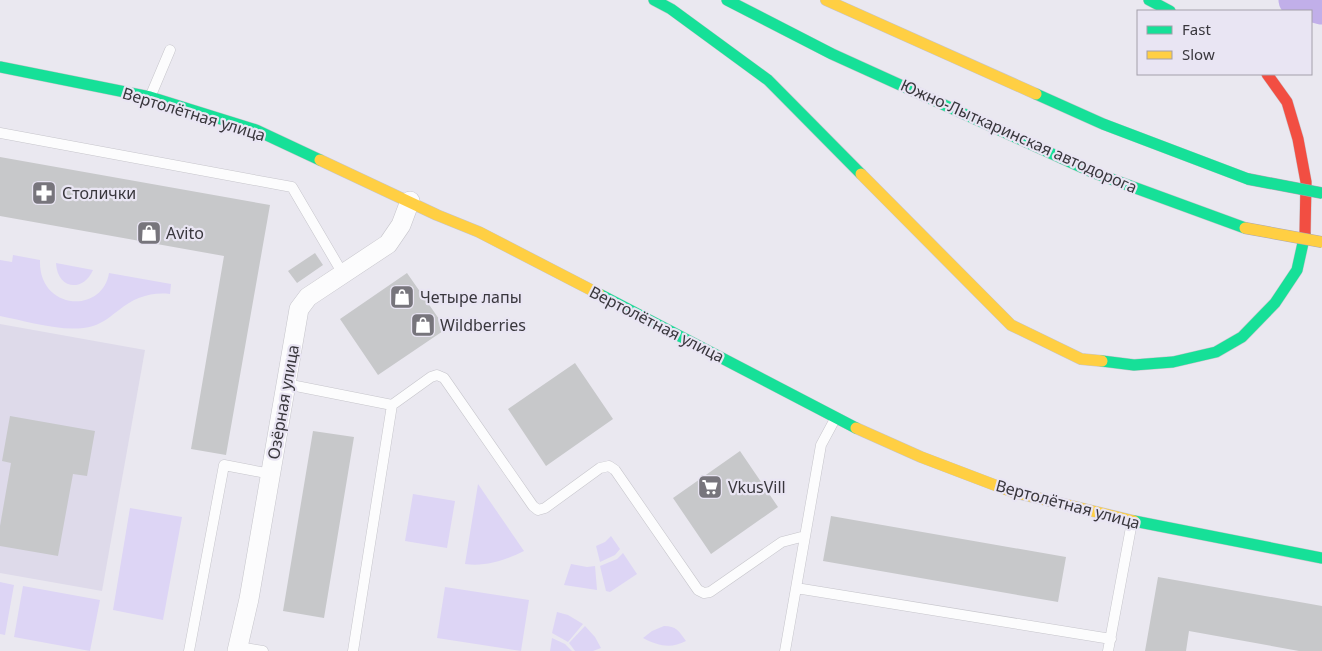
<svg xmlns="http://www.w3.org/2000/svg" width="1322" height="651" viewBox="0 0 1322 651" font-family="'Noto Sans',sans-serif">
	<rect width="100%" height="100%" fill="#eae8f0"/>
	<path fill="#dedaea" d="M0 324 145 350 102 591 0 573Z"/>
	<path fill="#ddd5f5" d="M13 255 40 260C38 310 102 315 109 273L171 284 170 294C150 292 134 298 119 310 111 316 103 323 93 326 66 334 27 321 0 316V260L12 262Z
		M56 263 93 270C83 293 57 289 56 263Z
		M478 484 524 551C506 560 486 567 465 564Z
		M413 494 455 501 447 548 405 541Z
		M130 508 182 517 163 620 113 610Z
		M611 536 620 549 615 555 600 562 596 546 605 542Z
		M623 553 637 574 610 592 606 591 600 566 617 559Z
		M571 564 587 567 595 566 597 590 564 585Z
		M0 582 14 585 5 635 0 634Z
		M23 586 100 600 90 651 14 637Z
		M445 587 529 600 521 651 437 638Z
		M557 612 568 615 583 624 568 642 552 633Z
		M585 626 595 637 601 648 593 651H575L569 643Z
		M664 626C676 626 679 631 686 641 671 649 658 646 643 638L652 631Z
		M552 638 565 644 572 651H550Z"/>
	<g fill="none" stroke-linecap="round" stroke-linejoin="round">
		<path stroke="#c1afe9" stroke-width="35" d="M1296 0 1322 7"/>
	</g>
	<path fill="#c7c8ca" d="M0 157 270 205 226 455 191 449 224 256 0 216Z
		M315 253 323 265 297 283 288 271Z
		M407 273 446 329 378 375 340 319Z
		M575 363 613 419 546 466 508 409Z
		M10 416 95 431 87 476 73 474 58 556 0 546V526L11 463 2 461Z
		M313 431 354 437 324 618 283 611Z
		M740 451 778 507 711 554 673 498Z
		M831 516 1066 557 1058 602 823 561Z
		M1158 577 1322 606V651H1299L1189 631 1186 651H1145Z"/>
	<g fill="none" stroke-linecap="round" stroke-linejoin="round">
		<defs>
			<path id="lane" d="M151 95 170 50
				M0 133 292 187 343 274
				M286 384 392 405 431 377 437 375 444 378 533 506 538 510 545 508 600 468 609 466 615 470 698 590 704 593 710 592 782 542 805 536
				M796 588 1111 639
				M238 647 263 651
				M189 651 224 465 271 474
				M353 651 392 405
				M785 651 821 445 835 419
				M1108 651 1132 522"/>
			<path id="street" d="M237 651 249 599 299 309 308 297 388 244 401 225 410 201"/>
			<path id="fast" d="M654 0 671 9 768 80 861 174
				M727 0 832 54 1092 172 1245 228
				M1149 0 1170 11
				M0 67 150 97 256 130 320 160
				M1036 94 1103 124 1248 179
				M599 294 856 428
				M1102 361 1134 365 1173 362 1216 352 1242 337 1275 303 1297 270 1305 234
				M1134 521 1322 558"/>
			<path id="slow" d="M826 0 1036 94
				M320 160 437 215 479 232 599 294
				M861 174 1011 325 1081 359 1102 361
				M856 428 921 457 1013 492 1134 521"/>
			<path id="jam" d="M1267 74 1287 102 1298 139 1306 182 1305 234"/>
		</defs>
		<use href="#lane" stroke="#c6c5cb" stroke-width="11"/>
		<use href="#street" stroke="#c6c5cb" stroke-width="20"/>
		<use href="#fast" stroke="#c6c5cb" stroke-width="12"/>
		<use href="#slow" stroke="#c6c5cb" stroke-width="12"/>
		<use href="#jam" stroke="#c6c5cb" stroke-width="12"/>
		<use href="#lane" stroke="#fcfcfd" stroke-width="10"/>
		<use href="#street" stroke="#fcfcfd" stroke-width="19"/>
		<use href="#fast" stroke="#16e098" stroke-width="11"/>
		<use href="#slow" stroke="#ffcf43" stroke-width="11"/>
		<use href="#jam" stroke="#f24e42" stroke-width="11"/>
		<defs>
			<path id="fast-bridge" d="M1248 179 1322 193"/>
			<path id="slow-bridge" d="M1245 228 1322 242"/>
		</defs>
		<use href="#fast-bridge" stroke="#aba7b3" stroke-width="12" stroke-linecap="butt"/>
		<use href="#slow-bridge" stroke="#aba7b3" stroke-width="12" stroke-linecap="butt"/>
		<use href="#fast-bridge" stroke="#16e098" stroke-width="11"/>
		<use href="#slow-bridge" stroke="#ffcf43" stroke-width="11"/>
	</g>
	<defs>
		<symbol id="pharmacy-square" viewBox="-11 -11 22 22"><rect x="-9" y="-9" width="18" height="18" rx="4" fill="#77757c" stroke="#e9e5f3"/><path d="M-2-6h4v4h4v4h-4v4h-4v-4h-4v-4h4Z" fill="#fff"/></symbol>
		<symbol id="shop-square" viewBox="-11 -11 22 22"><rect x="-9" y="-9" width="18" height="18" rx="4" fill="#77757c" stroke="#e9e5f3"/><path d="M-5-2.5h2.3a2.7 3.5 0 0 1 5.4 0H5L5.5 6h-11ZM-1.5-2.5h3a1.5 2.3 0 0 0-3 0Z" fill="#fff"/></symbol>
		<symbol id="supermarket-square" viewBox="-11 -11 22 22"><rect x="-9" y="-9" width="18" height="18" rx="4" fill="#77757c" stroke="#e9e5f3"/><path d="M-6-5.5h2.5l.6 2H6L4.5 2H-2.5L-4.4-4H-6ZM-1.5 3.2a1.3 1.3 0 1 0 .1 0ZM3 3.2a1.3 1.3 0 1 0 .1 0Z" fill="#fff"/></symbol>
	</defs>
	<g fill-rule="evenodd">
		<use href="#pharmacy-square" x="30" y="179" width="28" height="28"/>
		<use href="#shop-square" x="135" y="219" width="28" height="28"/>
		<use href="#shop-square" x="388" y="283" width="28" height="28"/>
		<use href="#shop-square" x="409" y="311" width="28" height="28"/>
		<use href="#supermarket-square" x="696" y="473" width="28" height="28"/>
	</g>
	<g text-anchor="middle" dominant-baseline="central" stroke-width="4.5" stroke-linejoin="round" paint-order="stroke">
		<g font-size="16" fill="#39373d" stroke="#e9e5f3">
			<text transform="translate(194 114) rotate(17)">Вертолётная улица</text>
			<text transform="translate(1019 136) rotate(24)">Южно-Лыткаринская автодорога</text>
			<text transform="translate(657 324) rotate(27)">Вертолётная улица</text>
			<text transform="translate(283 402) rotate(-80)">Озёрная улица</text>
			<text transform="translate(1068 504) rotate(15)">Вертолётная улица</text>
		</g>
		<g font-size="16" fill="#39373d" stroke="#e9e5f3" text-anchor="start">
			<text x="62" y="193">Столички</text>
			<text x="166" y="233">Avito</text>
			<text x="420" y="297">Четыре лапы</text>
			<text x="440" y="325">Wildberries</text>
			<text x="728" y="487">VkusVill</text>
		</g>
	</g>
	<rect x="1137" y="10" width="175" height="65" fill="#e9e5f3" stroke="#a39faa"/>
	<rect x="1147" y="26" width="25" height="8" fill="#16e098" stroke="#a39faa"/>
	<text x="1182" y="35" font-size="15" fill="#39373d">Fast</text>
	<rect x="1147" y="51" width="25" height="8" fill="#ffcf43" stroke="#a39faa"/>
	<text x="1182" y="60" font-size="15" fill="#39373d">Slow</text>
</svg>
